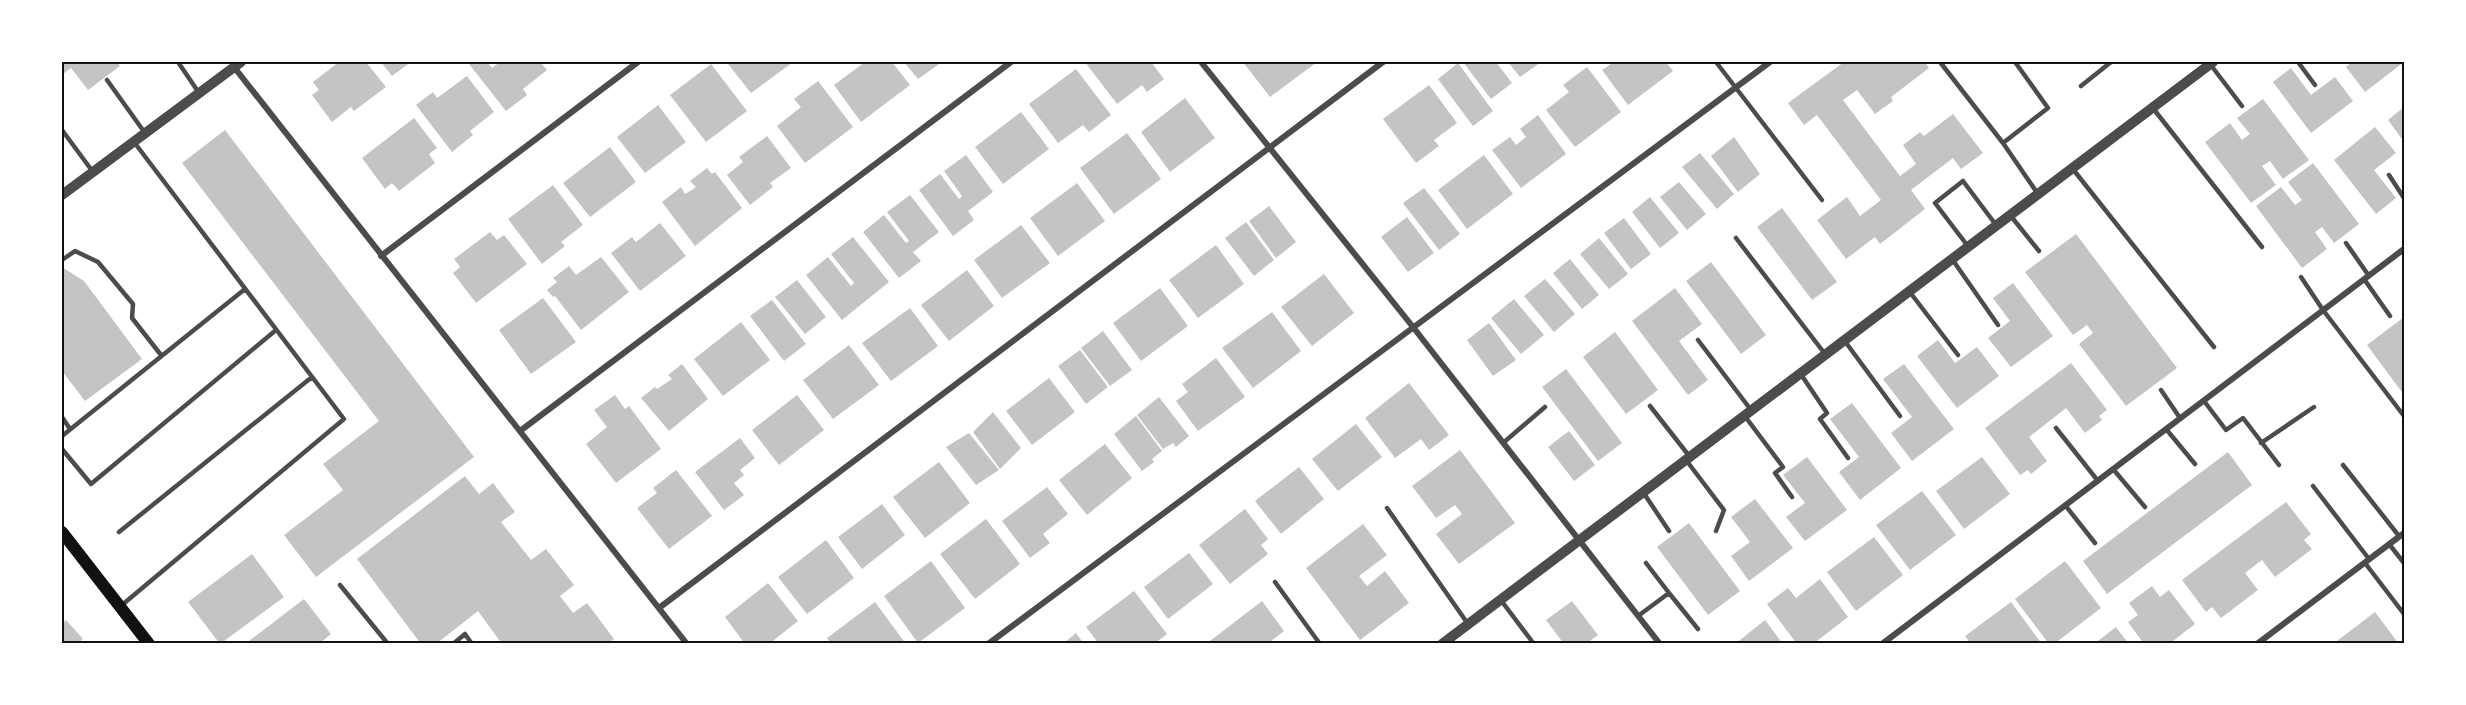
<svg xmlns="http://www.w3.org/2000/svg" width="2466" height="705" viewBox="0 0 2466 705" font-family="'PT Sans Narrow',sans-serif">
	<rect width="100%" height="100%" fill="#fff"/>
	<path fill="#c4c4c4" d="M62 62H117L120 66 88 90 71 68 62 75Z
		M339 62H366L386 87 354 111 351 107 332 122 312 95 319 90 313 82Z
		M381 62H411L392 76Z
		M473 62H487L492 68 500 62H540L547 70 523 89 527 95 506 111 469 64Z
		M732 62H793L751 93 728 64Z
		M865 62H892L910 85 861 122 834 85Z
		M904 62H942L918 79Z
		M1085 62H1151L1164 79 1147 92 1142 85 1117 104Z
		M1243 62H1317L1270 97Z
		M1463 62H1496L1512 83 1491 99Z
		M1508 62H1541L1520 77Z
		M1614 62H1666L1673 71 1628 105 1602 70Z
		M1844 62H1925L1929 68 1891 97 1893 101 1875 114 1857 90 1843 100 1900 176 1916 164 1903 145 1920 132 1924 136 1953 114 1983 153 1961 169 1953 158 1911 190 1925 209 1880 244 1875 237 1846 259 1817 220 1847 197 1860 216 1881 200 1817 115 1804 125 1788 103Z
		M2352 62H2404L2365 92 2346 67Z
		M1458 63 1493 111 1473 126 1438 79Z
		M711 64 747 111 706 142 670 95Z
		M1587 67 1621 112 1575 147 1546 110 1569 92 1563 85Z
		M2291 68 2311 95 2335 77 2353 101 2311 133 2273 82Z
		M1076 69 1111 115 1089 132 1083 125 1058 143 1029 104Z
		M467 76 494 112 470 131 473 135 452 152 416 105 433 92 437 98Z
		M818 81 853 127 805 163 777 126 801 107 794 99Z
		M1429 85 1457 123 1434 140 1439 146 1416 163 1383 119Z
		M1185 98 1215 138 1170 172 1141 132Z
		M2263 99 2309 160 2283 179 2270 161 2262 166 2276 185 2251 203 2205 142 2230 123 2242 140 2250 134 2237 118Z
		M658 105 686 142 645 173 617 137Z
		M2404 107V142L2388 120Z
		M1021 112 1049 149 1003 184 975 147Z
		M1538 115 1566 154 1521 188 1492 150 1510 137 1516 145 1526 137 1520 129Z
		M414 118 437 148 429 154 435 163 399 191 392 183 385 189 362 158Z
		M2375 127 2396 153 2374 170 2396 198 2376 214 2334 160Z
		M225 130 474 457 316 577 284 535 343 490 323 464 379 421 182 163Z
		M1127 133 1161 179 1114 214 1080 168Z
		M767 136 791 168 770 183 773 187 750 205 727 175 743 162 739 157Z
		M1734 137 1760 174 1738 192 1711 156Z
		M610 147 636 182 590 217 563 183Z
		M1700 153 1734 194 1717 209 1682 167Z
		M966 155 993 192 968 211 974 220 953 236 919 190 940 174 959 199 962 196 944 171Z
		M1484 155 1513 194 1467 229 1438 190Z
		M2313 163 2359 224 2334 243 2322 227 2315 232 2327 249 2302 268 2256 206 2281 187 2295 205 2302 200 2288 182Z
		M707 168 712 174 715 172 742 208 695 246 662 202 681 187 685 194 692 190 696 187 690 181Z
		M1679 182 1706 214 1687 230 1660 197Z
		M1077 183 1105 221 1058 256 1030 218Z
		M553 185 583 225 561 242 565 246 542 264 508 219Z
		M1424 188 1460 234 1439 250 1403 203Z
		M910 195 939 232 913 252 921 261 899 278 863 232 884 215 906 243 909 241 887 212Z
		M1650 197 1679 233 1660 248 1632 212Z
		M1269 206 1296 242 1276 258 1249 221Z
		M1782 208 1837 282 1812 300 1757 227Z
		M1407 217 1434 253 1408 272 1381 237Z
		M1624 218 1651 254 1631 269 1604 233Z
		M1246 222 1274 260 1254 276 1225 238Z
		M660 223 686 256 640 291 611 253 632 237 636 242Z
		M1021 225 1050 263 1002 298 974 260Z
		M490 232 497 240 504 235 527 264 476 303 453 273 460 267 454 259Z
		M2076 234 2177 368 2126 406 2079 344 2093 333 2087 325 2073 335 2025 272Z
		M853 237 889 282 842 320 806 275 828 257 851 286 854 283 831 254Z
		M1599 238 1628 274 1609 289 1580 254Z
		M1216 245 1244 284 1198 318 1169 280Z
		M601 257 629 292 581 330 555 296 553 297 547 290 557 282 553 278 569 266 576 275Z
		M1570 259 1599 295 1582 309 1553 273Z
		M1711 262 1766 335 1741 354 1686 281Z
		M62 267 84 281 142 359 85 401 62 371Z
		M967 270 994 306 949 341 921 305Z
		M1324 274 1354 313 1312 346 1281 307Z
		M1545 279 1575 314 1554 332 1524 296Z
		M797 280 826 317 805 334 775 297Z
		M2013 283 2053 336 2011 367 1988 338 2010 321 1993 298Z
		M1160 288 1188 326 1141 361 1113 323Z
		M1675 288 1702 324 1679 341 1708 380 1688 395 1632 321Z
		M543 298 576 342 531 374 499 330Z
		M1514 299 1544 335 1521 354 1491 318Z
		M772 300 806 344 784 361 750 316Z
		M910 308 938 346 891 381 862 343Z
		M1272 312 1301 351 1253 388 1222 348Z
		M2404 317V395L2367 345Z
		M741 322 770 360 723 396 694 359Z
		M1489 323 1516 360 1493 376 1467 340Z
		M1103 331 1132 370 1110 386 1081 348Z
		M1615 332 1658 390 1626 414 1583 357Z
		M1938 340 1955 363 1977 347 1999 376 1957 408 1917 356Z
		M849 345 879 385 833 419 803 380Z
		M1080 350 1108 387 1086 404 1058 366Z
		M1216 358 1245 397 1198 431 1176 401 1188 392 1182 384Z
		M2071 363 2107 410 2099 416 2102 420 2085 433 2066 408 2029 437 2047 461 2031 474 2028 470 2020 475 1985 428Z
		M682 364 708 399 669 431 641 398 655 387 657 389 672 379 668 375Z
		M1904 364 1954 429 1912 461 1891 433 1912 417 1883 379Z
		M1566 369 1622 443 1598 461 1542 387Z
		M1049 378 1075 412 1032 445 1006 411Z
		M1409 383 1449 435 1429 450 1421 439 1395 458 1365 418Z
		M615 395 625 409 629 406 661 449 616 483 586 444 607 427 594 410Z
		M797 395 824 430 779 465 752 430Z
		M1159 397 1189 436 1176 447 1173 443 1163 449 1137 415Z
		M1852 403 1901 468 1860 500 1839 472 1859 457 1830 419Z
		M993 412 1021 448 1000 469 973 432Z
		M1136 416 1162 451 1152 459 1154 462 1142 471 1114 434Z
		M1356 424 1382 457 1338 491 1312 459Z
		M1569 431 1595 465 1574 481 1548 447Z
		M969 433 999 470 976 485 946 447Z
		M740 438 755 458 740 470 744 475 734 483 744 495 724 510 695 472Z
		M1105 444 1132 478 1087 515 1059 480Z
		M1460 450 1515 523 1459 564 1436 534 1462 514 1455 505 1436 518 1412 486Z
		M2228 452 2252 485 2107 594 2083 561Z
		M1807 457 1847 510 1805 541 1786 517 1805 503 1783 475Z
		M1982 457 2010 494 1964 529 1936 491Z
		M939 462 970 503 925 538 893 497Z
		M1299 467 1324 499 1281 534 1255 501Z
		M676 470 712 516 669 549 637 508 657 493 653 488Z
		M465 476 479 494 493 483 515 512 501 522 531 560 546 549 574 585 560 596 573 613 587 603 614 639 609 644H502L478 611 436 644H421L357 559Z
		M1047 487 1068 514 1043 534 1050 543 1030 558 1002 521Z
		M1922 491 1956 535 1910 570 1876 525Z
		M1755 499 1793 548 1749 581 1731 556 1750 542 1731 517Z
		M2286 502 2311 534 2304 540 2312 549 2275 577 2262 560 2245 573 2258 590 2221 618 2212 607 2206 612 2182 580Z
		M882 504 905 535 862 569 838 537Z
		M1245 509 1268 539 1261 545 1268 554 1230 584 1199 545Z
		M986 519 1020 564 975 599 940 554Z
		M1689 523 1740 591 1708 615 1657 547Z
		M1363 524 1387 555 1359 576 1367 586 1385 571 1409 603 1360 640 1306 568Z
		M1874 537 1903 575 1856 611 1827 572Z
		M826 540 854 578 807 614 778 577Z
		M1189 553 1213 584 1168 619 1144 587Z
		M252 554 284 597 220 644 188 602Z
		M931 561 965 608 918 643 884 596Z
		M2065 561 2101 608 2054 644H2049L2015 599Z
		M1820 579 1848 617 1813 644H1797L1767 604 1788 588 1796 598Z
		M768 583 798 621 769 644H745L725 617Z
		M2152 586 2160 597 2169 590 2195 624 2169 644H2144L2128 622 2138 615 2129 603Z
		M1134 591 1167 634 1154 644H1099L1086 627Z
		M304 599 331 634 319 644H245Z
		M1262 601 1284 631 1267 644H1206Z
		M1572 601 1598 635 1586 644H1564L1546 620Z
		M875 602 906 644H831L827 638Z
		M2011 602 2042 644H1971L1965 636Z
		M2375 612 2399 644H2333Z
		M62 619 64 622 66 620 83 639 77 644H62Z
		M1765 620 1783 644H1735Z
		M2116 627 2129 644H2094Z
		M1076 633 1084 644H1063Z"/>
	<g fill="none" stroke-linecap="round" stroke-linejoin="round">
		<path stroke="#4c4c4c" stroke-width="4.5" d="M178 62 199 93
			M1716 62 1822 200
			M1940 62 2003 143 2038 194
			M2298 62 2315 85
			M2210 64 2242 106
			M107 80 145 133
			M2081 86 2111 62
			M2152 107 2262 247
			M62 130 93 172
			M2003 143 2048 108 2015 62
			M2072 168 2214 347
			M2389 175 2404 198
			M2010 215 2039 251
			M1736 238 1825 354
			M2346 243 2369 276
			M1967 245 1935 203 1963 181 1996 225
			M1952 259 1998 325
			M62 260 75 251 98 262 133 304 132 318 161 355
			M2301 277 2323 310 2404 416
			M2364 279 2390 316
			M1909 291 1958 355
			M1698 340 1751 410
			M1844 340 1900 416
			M1800 373 1827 413 1820 419 1848 458
			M2161 390 2180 418
			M2204 401 2226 430 2243 418 2279 465
			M1650 406 1690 457
			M1744 415 1783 467 1775 473 1792 497
			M62 417 70 429
			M2056 428 2098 481
			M2166 429 2195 464
			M62 436 245 289
			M1503 443 1545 407
			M2261 443 2314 407
			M62 449 91 484 276 330
			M1686 460 1724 510 1716 531
			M2343 465 2399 536
			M2113 469 2145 507
			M2313 486 2369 559
			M1643 492 1669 531
			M2065 505 2095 543
			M1387 508 1468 624
			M119 532 312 377
			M2389 544 2404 563
			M1646 563 1669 593
			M2365 563 2404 614
			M1275 582 1320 644
			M340 585 388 644
			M1500 599 1534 644
			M122 605 344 419 134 142
			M1638 616 1669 593 1698 629
			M453 644 465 634 472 644"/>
		<path stroke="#4c4c4c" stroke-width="6" d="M1201 62 1413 327 1660 644
			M234 67 687 644
			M381 256 638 62
			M520 431 1011 62
			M659 608 1383 62
			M988 644 1770 62
			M1882 644 2404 249
			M2257 644 2404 533"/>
		<path stroke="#4c4c4c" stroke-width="10" d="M62 195 241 62
			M1442 644 2213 62"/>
		<path stroke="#111" stroke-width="12" d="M62 532 149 644"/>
	</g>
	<rect width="2466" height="705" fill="none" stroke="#ffffff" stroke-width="126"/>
	<rect x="63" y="63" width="2340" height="579" fill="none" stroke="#111" stroke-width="2"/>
</svg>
